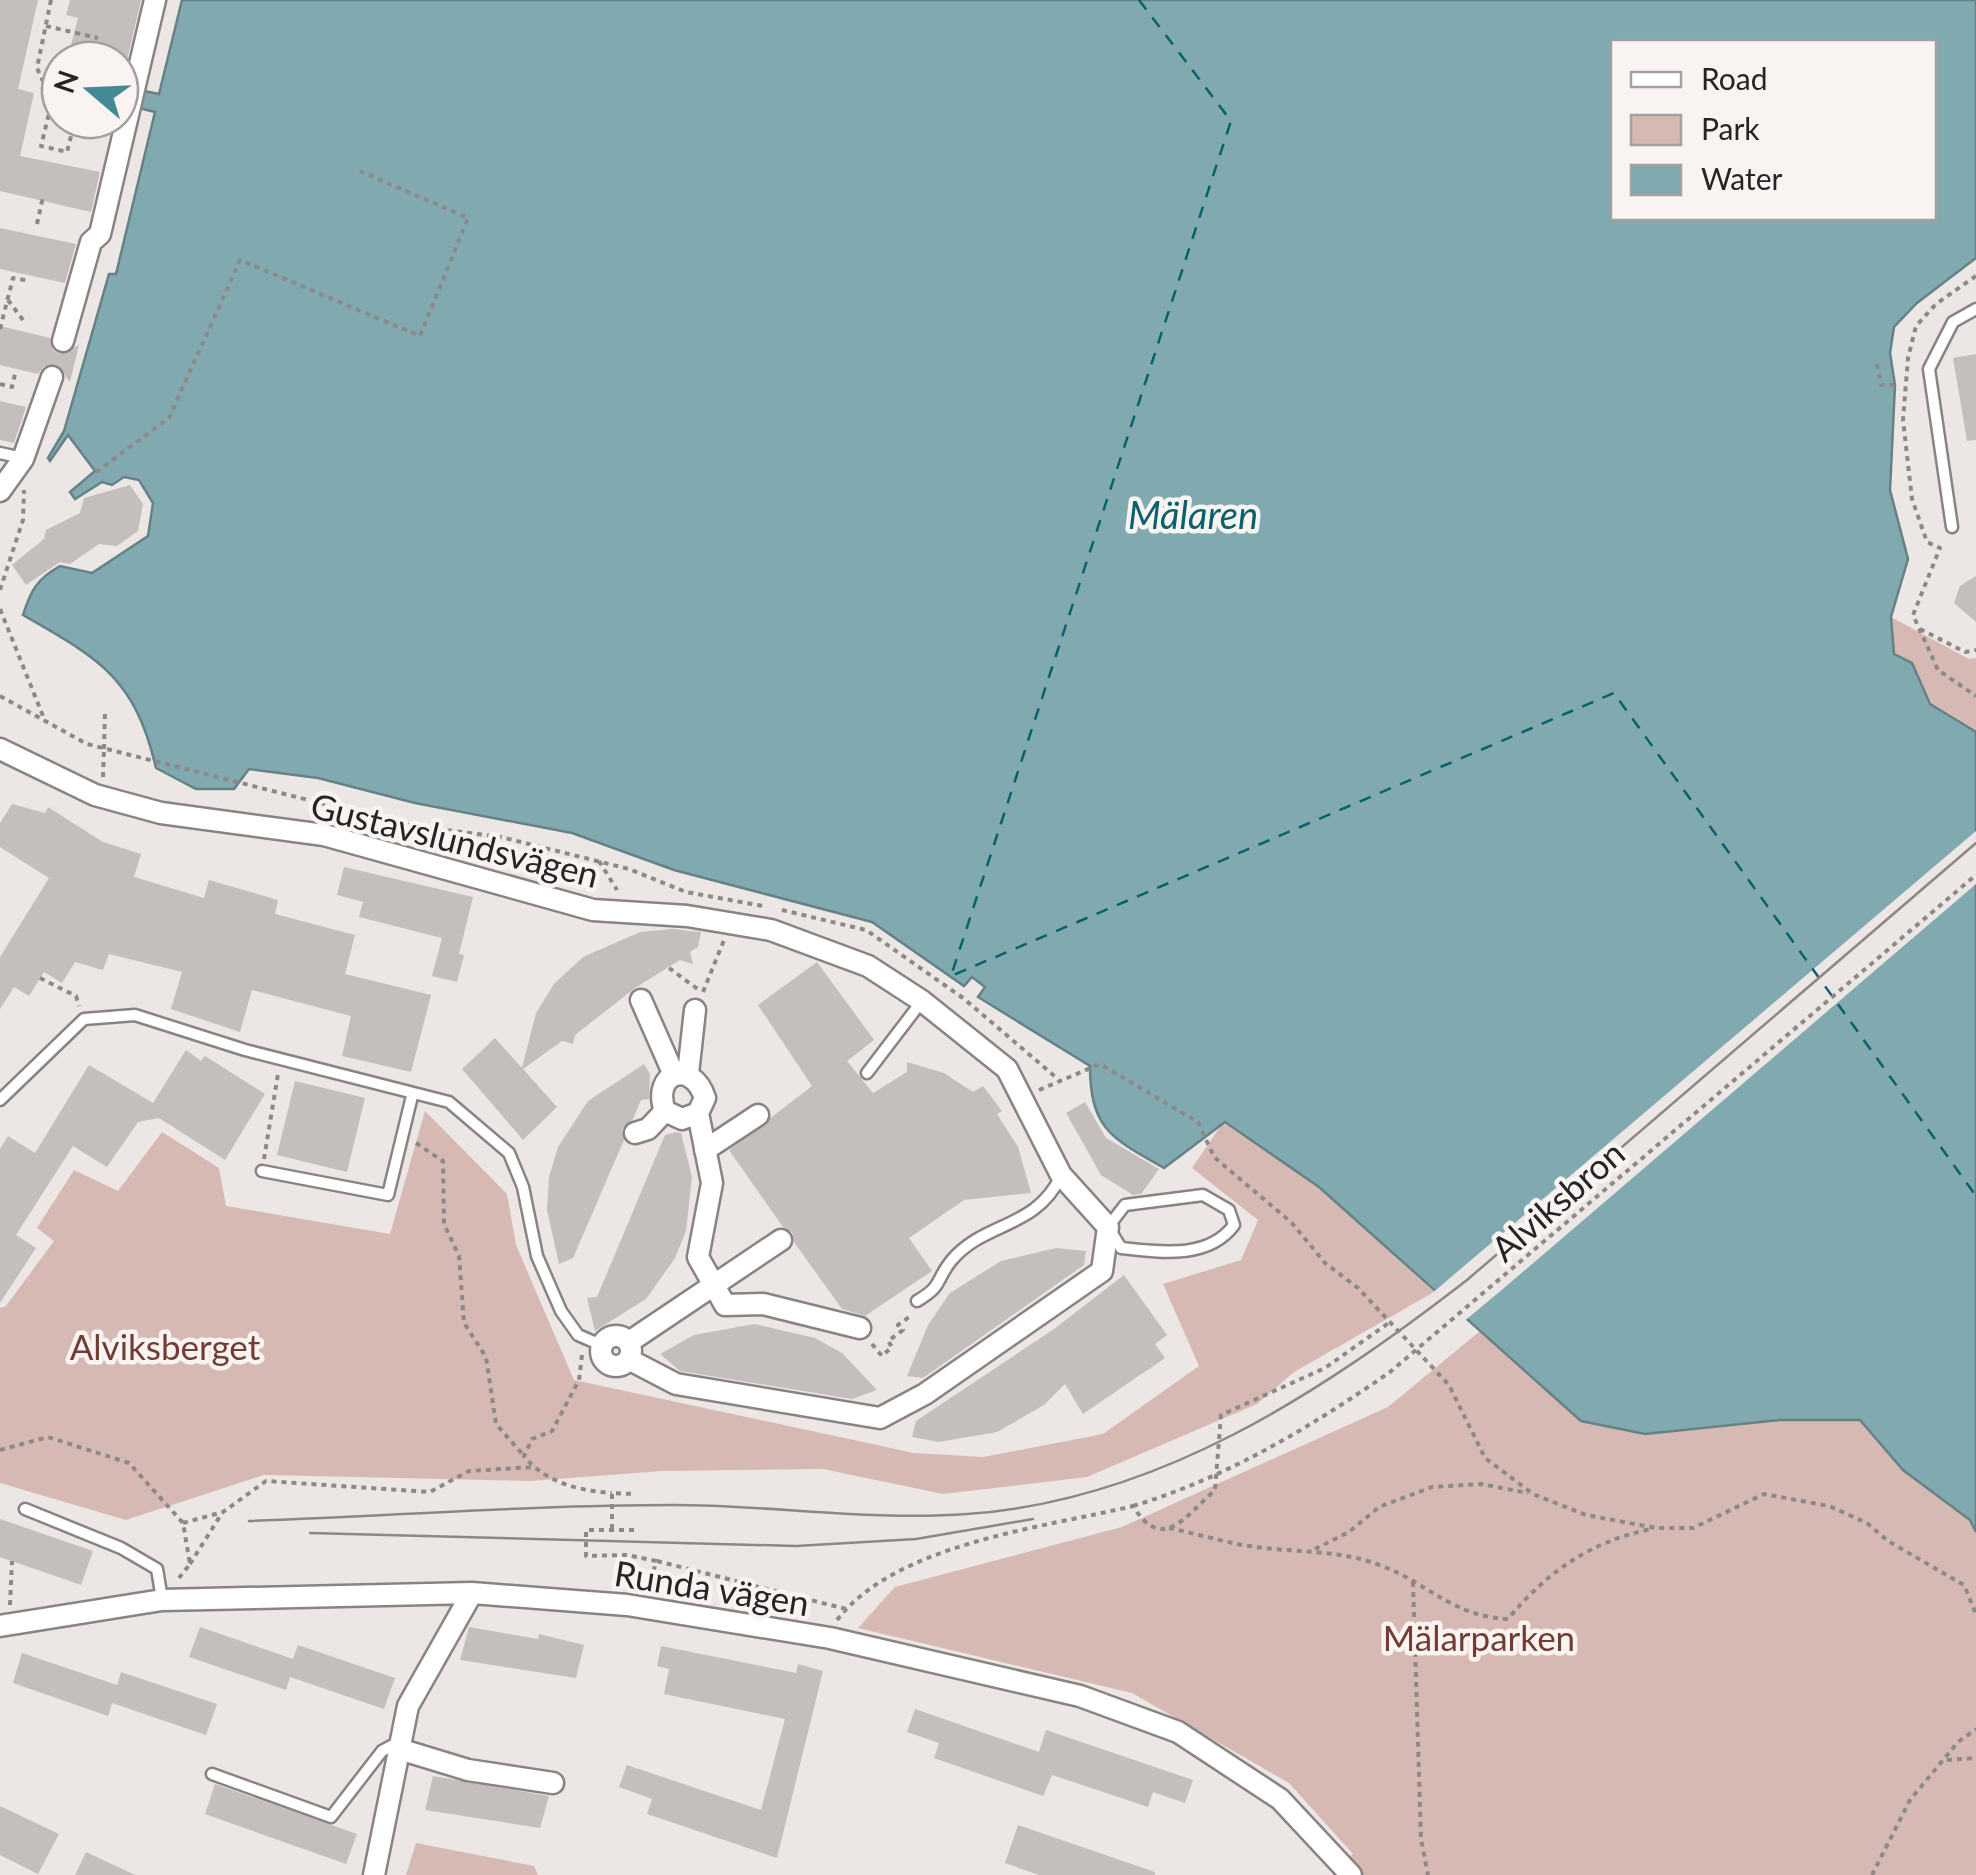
<svg xmlns="http://www.w3.org/2000/svg" width="1976" height="1875" viewBox="0 0 1976 1875" font-family="Lato,sans-serif">
	<rect width="100%" height="100%" fill="#ece6e4"/>
	<path fill="#d7b9b4" d="M1891 617 1969 659 1976 658V732L1930 704 1912 663 1894 654Z
		M425 1111 507 1194 516 1245 574 1380 914 1453 983 1457 1103 1434 1199 1366 1163 1284 1241 1260 1258 1220 1192 1168 1224 1121 1319 1187 1434 1292 1294 1372 1257 1404 1087 1477 943 1494 823 1469 662 1471 530 1481 264 1475 126 1520 0 1483V1308L6 1306 54 1241 37 1228 74 1170 118 1191 162 1132 219 1168 226 1206 390 1234Z
		M1480 1331 1581 1421 1861 1420 1903 1470 1970 1520 1976 1533V1875H1333L1353 1854 1289 1783 1132 1693 858 1628 895 1587 1122 1527 1388 1407Z
		M416 1843 534 1866 538 1875H406Z"/>
	<path fill="#81aab0" stroke="#668286" stroke-width="2.5" fill-rule="evenodd" d="M182 0H1976V258L1917 303 1894 327 1890 353 1895 385 1890 490 1908 559 1891 617 1894 654 1912 663 1930 704 1976 732V1532L1970 1520 1903 1470 1860 1420H1780L1645 1434 1581 1421 1319 1187 1225 1122 1164 1168C1114 1139 1090 1131 1090 1066L978 997 985 987 972 977 964 986 872 922 674 870 572 833 415 803 318 778 249 769 234 789H196L156 768C135 678 100 659 23 615 31 590 37 579 60 566L92 573 148 536 153 503 139 480 124 477 112 485 102 482 75 499 70 492 95 471 68 435 50 461 48 458 64 431 109 274H116L155 112 135 107 139 90 159 94ZM1614 42H1934V218H1614Z"/>
	<path fill="#ece6e4" d="M1976 831V884L1504 1288 1462 1323 1430 1295Z"/>
	<g fill="none" stroke-linecap="round" stroke-linejoin="round">
		<path stroke="#08616b" stroke-width="2.5" stroke-dasharray="12 10" stroke-linecap="butt" d="M1139 0 1231 121 951 976 1614 693 1976 1196"/>
	</g>
	<path fill="#c4bebd" d="M0 0H38L18 89 34 93 20 156 100 172 91 212 0 191Z
		M70 0H141L127 60H67L78 18 66 15Z
		M0 228 76 244 65 283 0 269Z
		M0 326 50 338 53 350 60 354 79 345 70 382 56 364 44 366 38 374 0 365Z
		M1976 354V440L1967 441 1953 358Z
		M0 401 26 407 14 443 0 440Z
		M130 485 143 504 138 531 117 546 99 544 70 564 60 562 26 585 12 565 44 539 46 530 80 513 84 498Z
		M1976 576V622L1954 603 1960 586Z
		M12 804 45 813 48 807 103 842 141 854 134 877 204 898 209 880 278 900 275 914 355 935 345 974 431 995 411 1072 342 1056 351 1016 252 990 240 1032 171 1009 182 972 109 954 103 970 75 962 62 983 44 972 29 996 14 987 0 1009V957L49 878 0 847V823Z
		M344 867 473 897 459 954 464 955 457 982 432 976 442 938 359 917 363 902 337 895Z
		M672 929 701 932 698 947 690 952 693 964 680 960 635 988 575 1035 573 1044 562 1041 523 1069 557 1107 523 1140 462 1069 495 1038 522 1068 536 1013 554 984 583 957 640 932Z
		M817 962 874 1040 847 1061 873 1093 907 1072V1062L944 1073 973 1092 983 1086 1002 1111 997 1114 1018 1147 1031 1193 964 1200 909 1238 932 1271 865 1316 842 1309 794 1242 792 1232 783 1227 729 1150 812 1086 758 1005Z
		M186 1050 201 1061 205 1056 265 1094 225 1160 159 1118 138 1122 107 1167 73 1146 16 1235 36 1248 0 1303V1149L8 1136 35 1153 89 1065 153 1103Z
		M644 1064 650 1074 649 1099 641 1100 633 1119 622 1129 624 1140 573 1258 559 1264 547 1210 549 1177 558 1147 588 1101Z
		M295 1081 365 1098 347 1172 277 1155Z
		M1085 1102 1106 1138 1159 1169 1141 1194 1133 1195 1101 1175 1066 1113Z
		M676 1132 681 1133 692 1177 686 1231 675 1258 646 1299 595 1331 587 1298 597 1297 665 1135Z
		M1056 1248 1086 1251 1084 1265 923 1378 907 1376 928 1325 950 1293 1001 1261Z
		M1124 1275 1167 1335 1155 1344 1165 1358 1083 1414 1065 1384 1044 1405 997 1432 939 1442 912 1437 916 1421 1054 1329Z
		M754 1324 815 1338 842 1353 877 1390 852 1399 680 1371 660 1354 694 1335Z
		M0 1519 93 1551 81 1585 0 1557Z
		M200 1627 293 1659 298 1645 395 1678 384 1709 290 1677 286 1690 189 1657Z
		M469 1627 538 1639 539 1634 584 1645 576 1678 460 1660Z
		M661 1646 796 1673 798 1664 823 1671 777 1858 647 1814 652 1799 619 1787 627 1765 761 1810 785 1719 664 1694 669 1669 657 1666Z
		M22 1653 117 1685 121 1672 217 1704 206 1735 112 1703 108 1716 13 1683Z
		M915 1709 1039 1752 1046 1730 1193 1780 1185 1803 1153 1792 1148 1807 1052 1775 1043 1796 934 1758 939 1743 907 1732Z
		M433 1776 549 1796 540 1828 425 1810Z
		M215 1784 357 1834 346 1864 205 1814Z
		M0 1806 59 1834 38 1874 0 1855Z
		M1018 1825 1155 1872V1875H1039L1005 1863Z
		M86 1852 135 1875H75Z"/>
	<g fill="none" stroke-linecap="round" stroke-linejoin="round">
		<path stroke="#c4bfbe" stroke-width="20" stroke-dasharray="20 10" stroke-linecap="butt" d="M52 377 63 341"/>
		<defs>
			<path id="lane" d="M0 453 22 458
				M1952 527 1929 369 1953 322 1976 309
				M867 1073 922 1001
				M0 1100 84 1019 135 1015 245 1050 449 1102 509 1153 523 1187 537 1256 561 1311 578 1335 601 1345
				M262 1171 388 1195 412 1096
				M1203 1195 1229 1210 1234 1225C1208 1260 1159 1252 1121 1248L1108 1227 1125 1205Z
				M917 1301C944 1285 935 1281 951 1261 984 1221 1035 1230 1061 1176
				M25 1509 121 1548 157 1569 162 1599
				M212 1774 331 1817 382 1751 399 1742"/>
			<path id="street" d="M63 341 91 242 100 234 155 0
				M0 491 23 459 52 377
				M0 749 95 795 161 813 324 835 593 910 687 916 771 930 868 966 922 1001 1007 1069 1061 1175 1108 1227 1102 1271 925 1394 880 1418 676 1384 630 1360
				M641 1000 674 1075
				M688 1074 695 1010
				M698 1113 682 1119 665 1111C651 1073 692 1058 705 1098L698 1113 712 1183 698 1257 725 1305 763 1304 860 1328
				M635 1133 648 1129 665 1111
				M705 1150 758 1115
				M601 1351a15 15 0 1 1 30 0a15 15 0 1 1-30 0Z
				M629 1342 781 1240
				M0 1626 162 1600 472 1593 627 1605 830 1638 1080 1696 1178 1732 1280 1799 1351 1875
				M399 1749 468 1770 553 1783
				M374 1875 408 1706 472 1593"/>
		</defs>
		<use href="#lane" stroke="#898483" stroke-width="15"/>
		<use href="#street" stroke="#898483" stroke-width="25"/>
		<path stroke="#8d8988" stroke-width="4" stroke-dasharray="5 5" stroke-linecap="butt" d="M51 0 37 68 52 101 41 146 67 152 75 120
			M46 26 98 38
			M37 224 42 201 38 200
			M1976 276 1936 304 1916 326 1908 358 1903 420 1912 499 1927 542 1940 548 1913 615 1938 670 1976 696
			M8 300 23 320
			M0 329 13 278 30 281
			M1877 364 1881 385H1895
			M0 384 12 387 15 374
			M96 472 169 418 240 260 420 336 468 218 360 171
			M0 590 23 520 24 490
			M0 609 45 721
			M1920 629 1965 652 1976 650
			M0 696 87 744 407 825 501 837 629 869 686 892 763 906
			M104 749 105 711
			M103 777 104 749
			M599 861 617 890
			M782 910 866 930 963 998 1058 1079
			M669 968 699 990
			M40 978 76 996 79 1006
			M703 992 724 940
			M1039 1090 1100 1064 1198 1122 1214 1157 1292 1223 1325 1263 1358 1288 1449 1385 1485 1458 1533 1494 1586 1515 1656 1528H1693L1764 1494 1829 1506 1867 1523 1888 1541 1964 1585 1976 1614
			M416 1143 443 1161 444 1224 459 1256 464 1323 486 1357 496 1424 524 1456
			M264 1159 278 1074
			M872 1344 882 1356 892 1347 888 1341 903 1330 898 1325 912 1315
			M582 1355 579 1380 552 1431 532 1439 524 1456C544 1482 580 1491 612 1493
			M0 1450 48 1437 129 1463 183 1523 190 1564 179 1578
			M183 1523 223 1512 266 1481 430 1492 469 1471 533 1467
			M1169 1528C1192 1533 1215 1539 1237 1544 1286 1554 1334 1547 1382 1566 1431 1585 1452 1616 1508 1619 1548 1571 1590 1542 1651 1529
			M612 1529V1493L634 1494
			M634 1530H586V1556L627 1555 656 1561 652 1578 635 1586
			M1315 1549 1349 1532 1379 1507 1432 1487 1481 1484 1528 1493
			M657 1561 846 1609
			M190 1564 222 1513
			M1413 1582 1421 1839 1428 1875
			M10 1605 12 1561
			M837 1620C897 1543 1042 1528 1133 1506 1162 1553 1184 1518 1215 1490L1221 1415 1325 1368 1390 1322
			M1947 1760 1976 1758
			M1872 1875 1910 1800 1958 1742 1976 1729"/>
		<use href="#lane" stroke="#fff" stroke-width="10"/>
		<use href="#street" stroke="#fff" stroke-width="20"/>
		<path stroke="#8c8887" stroke-width="2.5" d="M249 1521C390 1516 531 1505 673 1505 771 1505 870 1521 967 1514 1157 1501 1321 1393 1467 1280L1976 843
			M310 1533 796 1546 916 1539 1033 1519"/>
		<path stroke="#8d8988" stroke-width="4" stroke-dasharray="5 5" stroke-linecap="butt" d="M1133 1506C1226 1478 1311 1427 1390 1372L1976 875"/>
	</g>
	<g text-anchor="middle" dominant-baseline="central" stroke-width="9" stroke-linejoin="round" paint-order="stroke">
		<g font-size="35" fill="#262424" stroke="#f9f3f2">
			<text transform="translate(455 839) rotate(14)">Gustavslundsvägen</text>
			<text transform="translate(1557 1200) rotate(-41)">Alviksbron</text>
			<text transform="translate(712 1587) rotate(9)">Runda vägen</text>
		</g>
		<g font-size="35" fill="#703c34" stroke="#f9f3f2">
			<text x="165" y="1346">Alviksberget</text>
			<text x="1479" y="1637">Mälarparken</text>
		</g>
		<g font-size="38" font-style="italic" fill="#08616b" stroke="#f9f3f2">
			<text x="1193" y="514">Mälaren</text>
		</g>
	</g>
	<rect x="1611" y="40" width="325" height="180" fill="#f9f3f2" stroke="#a5a0a0" stroke-width="2.5"/>
	<rect x="1631" y="72" width="50" height="15" fill="#ffffff" stroke="#a5a0a0" stroke-width="2.5"/>
	<text x="1701" y="90" font-size="30" fill="#262424">Road</text>
	<rect x="1631" y="115" width="50" height="30" fill="#d7b9b4" stroke="#a5a0a0" stroke-width="2.5"/>
	<text x="1701" y="140" font-size="30" fill="#262424">Park</text>
	<rect x="1631" y="165" width="50" height="30" fill="#81aab0" stroke="#a5a0a0" stroke-width="2.5"/>
	<text x="1701" y="190" font-size="30" fill="#262424">Water</text>
	<g transform="translate(90 90) rotate(289)"><circle r="48" fill="#f9f3f2" stroke="#a5a0a0" stroke-width="2.5"/>
	<path d="M0-8L18 38L0 25L-18 38Z" fill="#448a94"/>
	<text y="-15" font-size="28" font-weight="bold" text-anchor="middle" fill="#262424">N</text>
	</g>
</svg>
